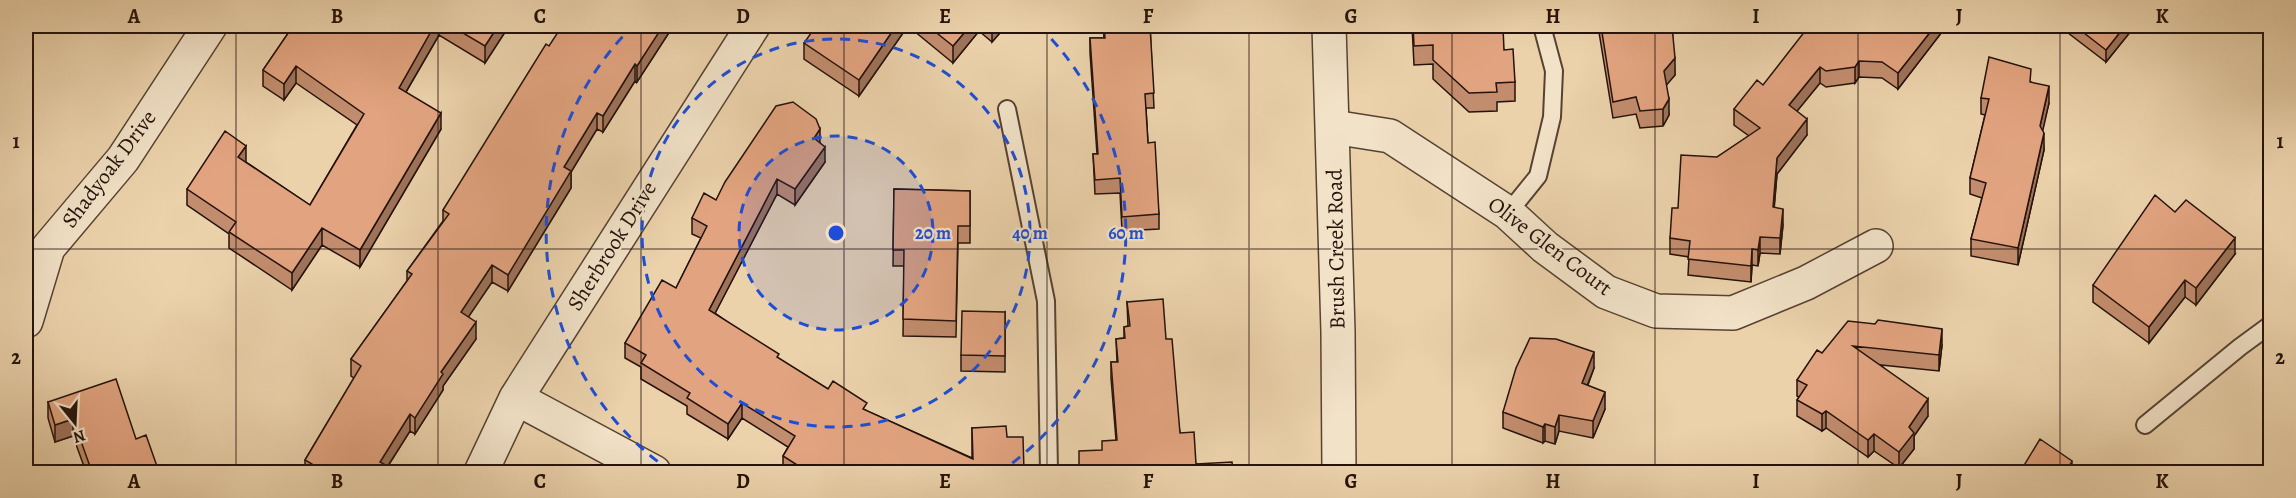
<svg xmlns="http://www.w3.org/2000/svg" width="2296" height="498" viewBox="0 0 2296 498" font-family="Alegreya,serif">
	<rect width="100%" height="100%" fill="#ebd2ab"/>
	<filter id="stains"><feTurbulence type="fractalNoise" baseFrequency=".00333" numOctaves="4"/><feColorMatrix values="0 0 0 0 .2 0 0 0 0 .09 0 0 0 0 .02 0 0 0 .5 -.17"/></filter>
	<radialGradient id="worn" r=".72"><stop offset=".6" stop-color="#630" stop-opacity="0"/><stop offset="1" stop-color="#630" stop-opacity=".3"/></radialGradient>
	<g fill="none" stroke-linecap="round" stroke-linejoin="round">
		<defs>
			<path id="service" d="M1007 109 1046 301 1049 472
				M1508 213 1538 176 1552 117 1554 71 1542 26
				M2145 425 2240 347 2270 325"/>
			<path id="minor" d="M1333 127 1390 136 1508 213 1545 247 1606 292 1656 311 1733 313 1806 283 1876 246
				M26 321 48 248 123 159 210 26
				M516 398 654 472
				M481 472 516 398 753 26"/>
			<path id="tertiary" d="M1329 26 1338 332 1339 472"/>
		</defs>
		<use href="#service" stroke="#564233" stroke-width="20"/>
		<use href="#minor" stroke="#564233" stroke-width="36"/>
		<use href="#tertiary" stroke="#564233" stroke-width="36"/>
		<use href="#service" stroke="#f2e2c8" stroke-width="16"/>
		<use href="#minor" stroke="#f2e2c8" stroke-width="33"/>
		<use href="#tertiary" stroke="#f2e2c8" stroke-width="33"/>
	</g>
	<path fill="#c28d6e" stroke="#25120b" stroke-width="1.5" d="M293 26H509L485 63 439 35 406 92 441 129 360 267 322 245 292 290 229 248V234L187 205V189L246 162 310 205 357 125 296 83 284 100 263 86V70Z
		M670 26V31L637 82 635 81 603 132 597 129 571 172V188L508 291 492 282 468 317 476 339 443 386V390L415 434 410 431 388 466 394 472H305V460L354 378 351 376V359L407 281V271L443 221V210L549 46Z
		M903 26V33L859 96 804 59V43Z
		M908 26H1006L992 42 979 31 953 63Z
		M1103 26H1150L1154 108H1146L1148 143 1159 214V229L1122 231 1120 193 1095 194 1093 154H1097L1090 53V38H1104Z
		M1412 26H1497L1504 50 1515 82V101L1497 102V111L1469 112 1433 79V64L1414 65Z
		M1598 26H1672L1675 75 1666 85 1669 115 1663 126 1640 128 1636 114 1613 118Z
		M1945 26V28L1898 89 1882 78 1859 77 1855 83 1826 87 1820 83 1797 111 1807 135 1777 174 1774 207 1783 225 1780 254 1760 253 1758 266 1752 265 1751 282 1688 275 1689 257 1670 254V238L1678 208 1717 157 1749 136 1734 125V109L1763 85Z
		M2059 26H2135L2106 62Z
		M2031 82 2049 103 2042 130 2044 150 2018 265 1971 256V239L1982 198 1970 194V178L1985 115 1981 114V98Z
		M820 143 825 162 795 205 777 194 715 313 779 359 828 389 867 411 972 458V428L1007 437 1024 471 1079 467 1116 440 1111 378V362H1117L1116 339 1124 338V327L1128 326 1127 302 1166 339 1180 433 1196 464 1233 472H784L783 471V456L788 447 742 418 728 439 687 414V406L641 379V367L625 358V343L676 288 701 238 692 234V218L716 200Z
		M894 189 970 191V243H958L956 337 903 336 904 266H893Z
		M2235 254 2196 305 2185 297 2149 343 2093 302V285Z
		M1005 312V372L961 371V355Z
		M1875 324 1942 345 1939 371 1881 365 1928 416 1914 436V449L1899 468 1874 451 1868 457 1826 428 1822 431 1797 416V400L1799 397 1797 396V380L1822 353Z
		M1594 368 1588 385 1605 409 1593 438 1559 431 1555 444 1545 441 1543 443 1503 428V412Z
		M48 402 136 439 159 472H86L73 436 55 442 48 418Z"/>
	<path fill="#9e735a" stroke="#25120b" stroke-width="1.5" d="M434 26H439V35L399 104V88Z
		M498 26H509L485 63V46Z
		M662 26H670V31L637 82V66Z
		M896 26H903V33L859 96V80Z
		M970 26H979V31L953 63V46Z
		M992 26H1006L992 42Z
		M1935 26H1945V28L1898 89V73Z
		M2125 26H2135L2106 62V50Z
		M1675 58V75L1664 88V71Z
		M1859 61V77L1855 83V67Z
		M635 64V81L603 132V116Z
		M296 66V83L284 100V84Z
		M1820 67V83L1789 121V105Z
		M2049 86V103L2040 143V126Z
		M1669 99V115L1663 126V109Z
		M441 113V129L360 267V250Z
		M597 113V129L571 172V188L508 291V275L564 167Z
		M1807 119V135L1777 174 1773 223V207L1777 158Z
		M820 129V145L814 138Z
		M2044 133V150L2018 265V248Z
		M246 146V162L238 174V157Z
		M825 147V162L795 205V189Z
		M777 179V194L709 325V310Z
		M1783 209V225L1780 254V238Z
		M322 228V245L292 290V273Z
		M1760 237V253L1758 266V250Z
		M2235 238V254L2196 305V288Z
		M1752 249V265L1751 282V266Z
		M492 265V282L461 328V312Z
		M2185 280V297L2149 343V327Z
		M476 322V339L443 386V390L415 434V418L441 372Z
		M1942 329V345L1939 371V355Z
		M1594 352V368L1582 399V383Z
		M1605 392V409L1593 438V421Z
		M1928 399V416L1914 436V449L1899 468V452L1909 427Z
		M742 403V418L728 439V424Z
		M1826 411V428L1822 431V414Z
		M410 414V431L384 472 380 462Z
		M1559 415V431L1555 444V427Z
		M73 419V436L55 442V425Z
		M1545 424V441L1543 443V427Z
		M1874 434V451L1868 457V440Z
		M2072 461V472H2066Z"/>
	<path fill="#e2a480" stroke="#25120b" stroke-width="1.5" d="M293 26H434L399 88 441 113 360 250 322 228 292 273 229 232 236 222 187 189 225 131 246 146 238 157 310 205 364 114 296 66 284 84 263 70Z
		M451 26H498L485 46Z
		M562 26H663L637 66 635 64 603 116 597 113 564 167 571 171 508 275 492 265 461 312 476 322 441 372 443 374 415 418 410 414 380 462 394 470 393 472H308L312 464 305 460 361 366 351 359 412 274 407 271 449 214 443 210 546 44 549 46Z
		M816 26H896L859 80 804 43Z
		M928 26H970L953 46Z
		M1104 26H1150L1154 93 1145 94 1148 143 1155 142 1159 214 1122 217 1120 178 1095 180 1093 154H1098L1090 38H1105Z
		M1413 26H1497V28H1503L1504 50 1513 49 1515 82 1496 83 1497 92 1469 93 1433 60V45L1414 46Z
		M1601 26H1672L1675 58 1664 71 1669 99 1663 109 1640 111 1636 97 1613 102Z
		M1809 26H1935L1898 73 1882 62 1859 61 1855 67 1826 71 1820 67 1789 105 1807 119 1777 158 1773 207 1783 209 1780 238 1760 237 1758 250 1752 249 1751 266 1688 259 1690 241 1670 238 1672 208H1678L1681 155 1717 157 1760 128 1734 109 1757 80 1763 85Z
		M2075 26H2125L2106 50Z
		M1989 57 2031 69 2030 82 2049 86 2040 126 2044 133 2018 248 1971 239 1986 183 1970 178 1989 99 1981 98Z
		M793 102 816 119 820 129 814 138 825 147 795 189 777 179 709 310 779 354 777 357 828 389 833 381 867 403 863 409 973 459 972 428 1006 426 1007 437H1023L1024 471 1079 467V451L1102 450V441L1117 440 1111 362H1118L1116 339 1125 338 1124 327 1130 326 1127 302 1163 299 1166 339H1172L1180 433 1194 432 1196 464 1232 462 1233 472H808L783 456 795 436 742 403 728 424 687 398 690 393 641 363 646 355 625 343 662 280 676 288 707 226 692 218 704 193 716 200 725 182 776 106Z
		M894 189 970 191V226H958L956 321 903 319 904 250H893Z
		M2155 195 2175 212 2186 200 2235 238 2196 288 2185 280 2149 327 2093 285Z
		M962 311 1005 312V356L961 355Z
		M1878 320 1942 329 1939 355 1853 346 1928 399 1909 427 1914 433 1899 452 1874 434 1868 440 1826 411 1822 414 1797 400 1807 385 1797 380 1817 350 1822 353 1848 321 1875 324Z
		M1530 338 1556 339 1594 352 1582 383 1605 392 1593 421 1559 415 1555 427 1545 424 1543 427 1503 412 1516 368Z
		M116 379 136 439 146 435 159 472H92L73 419 55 425 48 402Z
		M2040 439 2072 461 2066 472H2020Z"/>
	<path fill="none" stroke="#25120b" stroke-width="1.5" stroke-opacity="0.55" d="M236 26V472M438 26V472M641 26V472M844 26V472M1047 26V472M1249 26V472M1452 26V472M1655 26V472M1858 26V472M2060 26V472M26 249H2270"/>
	<circle cx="836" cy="233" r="97" fill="#1d4ed8" fill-opacity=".12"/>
	<g fill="none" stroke="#1d4ed8" stroke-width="3" stroke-dasharray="10 8">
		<circle cx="836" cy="233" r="97"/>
		<circle cx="836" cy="233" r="194"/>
		<path d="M672 472A290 290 0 0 1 633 26M1039 26A290 290 0 0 1 1000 472"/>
	</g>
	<g text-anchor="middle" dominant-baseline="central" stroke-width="4.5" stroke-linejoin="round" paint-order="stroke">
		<g font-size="22" fill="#25120b" stroke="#f2e2c8">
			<text transform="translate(109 169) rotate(-53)">Shadyoak Drive</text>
			<text transform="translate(612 246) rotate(-58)">Sherbrook Drive</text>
			<text transform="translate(1550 246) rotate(37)">Olive Glen Court</text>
			<text transform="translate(1336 249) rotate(-91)">Brush Creek Road</text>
		</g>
	</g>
	<circle cx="836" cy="233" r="9" fill="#1d4ed8" stroke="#f2e2c8" stroke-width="3"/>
	<g font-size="18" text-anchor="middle" font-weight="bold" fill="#1d4ed8" stroke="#f2e2c8" stroke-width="4.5" stroke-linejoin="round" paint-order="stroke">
		<text x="933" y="239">20 m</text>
		<text x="1030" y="239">40 m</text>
		<text x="1126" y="239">60 m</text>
	</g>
	<rect width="2296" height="498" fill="none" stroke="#ebd2ab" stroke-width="66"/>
	<g transform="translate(75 423) rotate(162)" stroke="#f2e2c8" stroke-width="4.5" paint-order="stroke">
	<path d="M0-4.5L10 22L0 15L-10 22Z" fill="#25120b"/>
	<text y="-9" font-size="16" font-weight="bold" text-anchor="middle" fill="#25120b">N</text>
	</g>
	<rect x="33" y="33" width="2230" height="432" fill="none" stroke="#25120b" stroke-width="2"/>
	<g font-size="20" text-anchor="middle" font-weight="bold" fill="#25120b">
		<text x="134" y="23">A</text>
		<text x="337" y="23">B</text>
		<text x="540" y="23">C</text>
		<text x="743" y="23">D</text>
		<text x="945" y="23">E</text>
		<text x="1148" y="23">F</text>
		<text x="1351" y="23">G</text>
		<text x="1553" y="23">H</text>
		<text x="1756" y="23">I</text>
		<text x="1959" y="23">J</text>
		<text x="2162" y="23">K</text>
		<text x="16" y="148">1</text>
		<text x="2280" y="148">1</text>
		<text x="16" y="364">2</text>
		<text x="2280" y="364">2</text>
		<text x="134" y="488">A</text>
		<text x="337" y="488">B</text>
		<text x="540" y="488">C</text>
		<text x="743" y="488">D</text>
		<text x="945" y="488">E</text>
		<text x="1148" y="488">F</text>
		<text x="1351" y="488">G</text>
		<text x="1553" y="488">H</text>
		<text x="1756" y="488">I</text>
		<text x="1959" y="488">J</text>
		<text x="2162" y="488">K</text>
	</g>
	<rect width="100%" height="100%" filter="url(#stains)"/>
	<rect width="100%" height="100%" fill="url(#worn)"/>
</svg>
